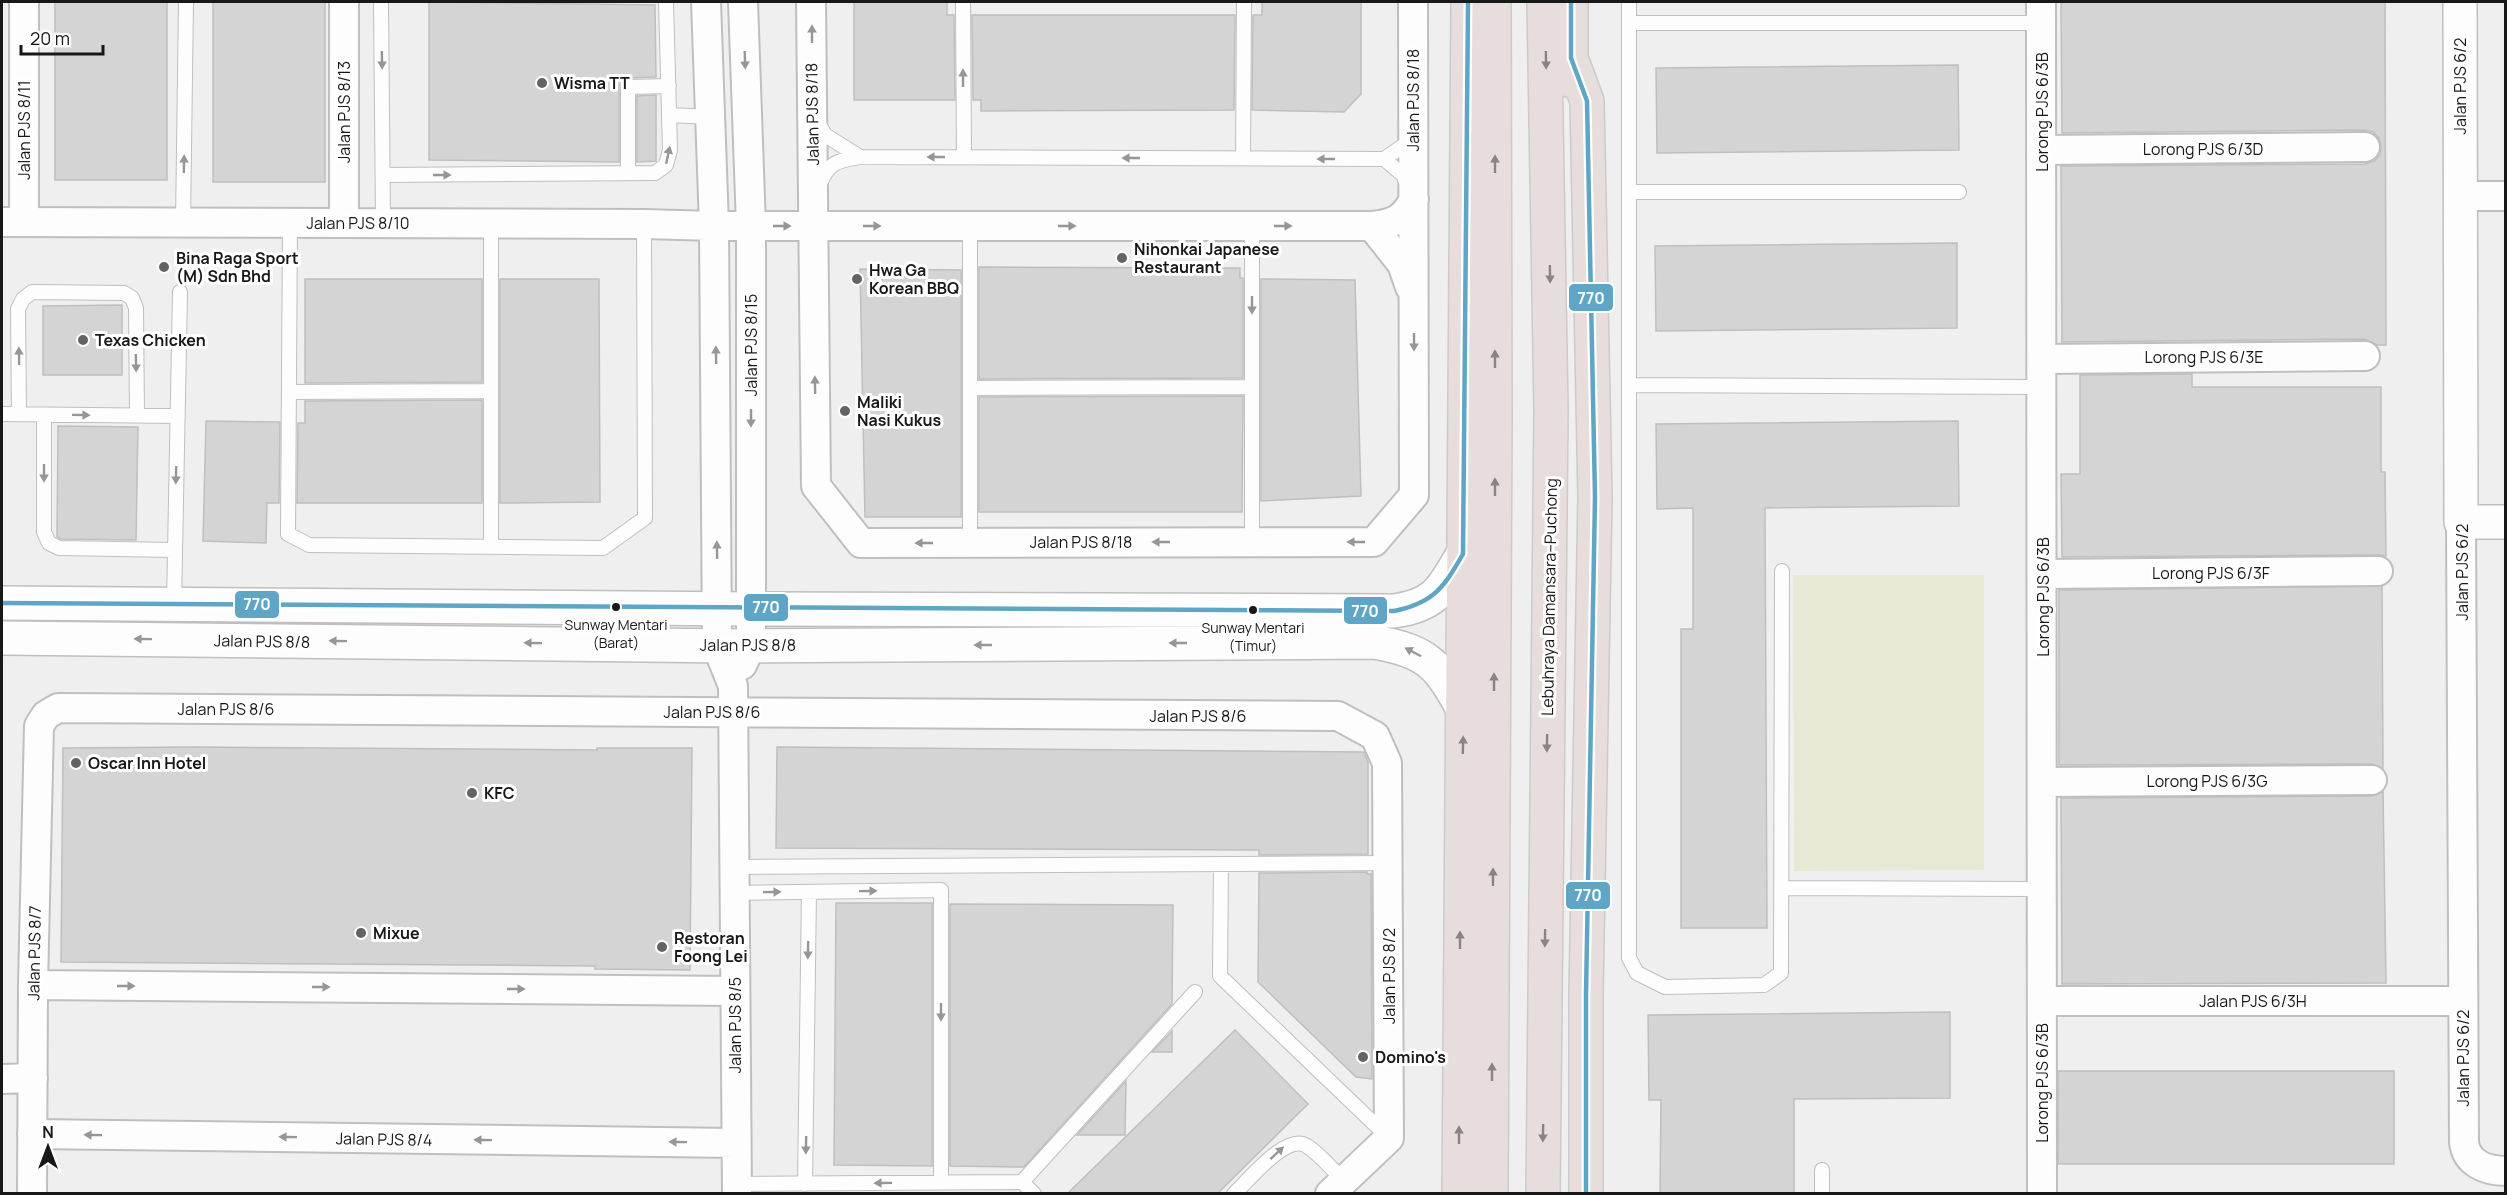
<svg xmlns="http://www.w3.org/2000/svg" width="2507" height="1195" viewBox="0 0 2507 1195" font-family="Manrope,sans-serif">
	<rect width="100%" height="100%" fill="#efefef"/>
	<path fill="#e7e9d6" d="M1984 575V870L1794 871 1793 575Z"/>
	<path fill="#d4d4d4" stroke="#bfbfbf" stroke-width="1.5" d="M55 2H167V180H55Z
		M213 2H325V182H213Z
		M429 2 655 5 656 77 627 78 621 82 619 86V162L429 160Z
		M854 2H947V15H954L955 100H854Z
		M1262 2H1361V94L1344 112 1252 110 1253 15H1262Z
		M2061 2H2385L2386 345H2377L2365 339 2062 342 2061 166 2365 164 2374 161 2380 155 2381 147 2379 138 2373 132 2365 130 2062 133Z
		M972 15H1235L1234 110 981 111V100H973Z
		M1958 65 1959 150 1657 153 1656 68Z
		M656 95V161L637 162V96Z
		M1957 243V328L1656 331 1655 246Z
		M979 267 1240 268V278H1243V378L979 379Z
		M860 269 961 270V517H865Z
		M305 279H482V382L305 383Z
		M500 279H599L600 502 500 503Z
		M1261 279 1355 280 1361 496 1261 501Z
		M122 305V375H43V306Z
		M2192 374V387H2381V472H2385L2386 556 2378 555 2062 557 2061 474H2080V375Z
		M1243 396 1242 512H979V397Z
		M482 400V503H297L298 423H305V401Z
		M206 421 280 422 279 503H267L266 543 203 541Z
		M1958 421 1959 506 1765 508 1767 928H1681V629H1693V508L1657 509 1656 424Z
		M58 426 138 427 136 540 61 539 57 537Z
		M2382 586 2383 769 2372 764 2059 765V590Z
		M194 747 597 750V748H692L690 970 595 969V966L61 962 63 748Z
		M777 747 1364 752 1368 762V854L1259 855V850L776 848Z
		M2383 791 2386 983 2062 984 2061 798 2372 796Z
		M1367 872V874H1371L1372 1079 1356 1077 1258 982 1259 873Z
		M836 903H932V1166L834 1165Z
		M950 904 1173 905 1172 1004 1024 1167 950 1166Z
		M1950 1012V1098L1794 1099V1194H1660L1661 1100H1649L1648 1015Z
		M1235 1030 1308 1104 1217 1194H1067Z
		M1172 1031V1052H1152Z
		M2058 1071H2394V1164H2058Z
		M1126 1081 1125 1135H1077Z"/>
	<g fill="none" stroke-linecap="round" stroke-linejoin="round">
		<defs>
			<path id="service" d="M381 2 383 223
				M963 2 964 157
				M1629 2V958L1637 973 1665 987 1764 985 1781 973 1782 571
				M1629 23H2041
				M670 115 710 117
				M817 121 825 135 860 157
				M1243 158 1244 2
				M1384 159 1403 175 1408 186
				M628 173V87L669 86
				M383 175 655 173 666 165 670 150 666 2
				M820 183C830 161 838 161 860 157L1384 159 1413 139
				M1629 192H1959
				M183 223 186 2
				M290 223 288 534 309 545 603 548 645 518 644 224
				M491 224V546
				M970 226V543
				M1252 226V387
				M1629 385 2041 387
				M970 388 1252 387V542
				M289 392 491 391
				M2 414 178 416
				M19 414 18 309 23 299 32 292 124 293 132 298 136 308 137 416
				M44 415V532L49 543 59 548 175 550
				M174 605 180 292
				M1221 864 1220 976 1388 1137
				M734 867 1389 863
				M1781 888 2042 889
				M734 893 941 890V1182
				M1822 1170V1194
				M1022 1182 1195 992
				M736 1184 1022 1182 1034 1194
				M805 1184 809 892
				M1234 1194C1249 1180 1287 1132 1307 1146 1321 1155 1332 1170 1345 1181"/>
			<path id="minor" d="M706 2 714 226 717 646 733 686 737 1194
				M811 2 816 486 861 543 1374 542 1414 495 1413 2
				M2041 2 2042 1194
				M2041 150 2365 147
				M2461 196H2506
				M2 222 644 224 714 226H1372C1394 224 1404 219 1414 199
				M24 222V2
				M344 223V2
				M1372 226 1402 264 1410 287
				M2043 359 2365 356
				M2461 522 2464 1142C2466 1163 2486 1171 2506 1171
				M2043 574 2378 571
				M742 665 751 646V226L743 2
				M2042 782 2372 780
				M33 985 735 991
				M2042 1001H2463
				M2 1079 33 1078
				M32 1134 736 1143
				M32 1194 33 985 39 726 46 715 58 708 1338 716 1375 736 1387 763 1389 1138 1330 1194"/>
			<path id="tertiary" d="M2460 2 2461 522H2506
				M2 603 751 609 1394 611C1437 605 1443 588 1463 554
				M2 638 734 646 1374 642C1428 651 1439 665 1464 711"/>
			<path id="motorway" d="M1571 58 1587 101 1595 497 1586 994V1194
				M1568 80 1571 58V2
				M1459 1194 1468 2
				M1491 1194 1495 417 1494 2
				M1543 1194 1551 411 1544 2"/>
		</defs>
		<use href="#service" stroke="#bfbfbf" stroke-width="16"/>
		<use href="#minor" stroke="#bfbfbf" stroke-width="32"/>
		<use href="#tertiary" stroke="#bfbfbf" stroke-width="36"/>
		<use href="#motorway" stroke="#cbcbcb" stroke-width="36"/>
		<use href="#service" stroke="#fdfdfd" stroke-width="14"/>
		<use href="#minor" stroke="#fdfdfd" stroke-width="28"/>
		<use href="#tertiary" stroke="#fdfdfd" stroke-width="33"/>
		<use href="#motorway" stroke="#e6dddc" stroke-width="33"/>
		<defs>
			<path id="bus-1" d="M1571 2V58L1587 101 1595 497 1586 994V1194
				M2 603 1394 611C1434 603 1444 587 1463 554L1468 2"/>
		</defs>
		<use href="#bus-1" stroke="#fff" stroke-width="9"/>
		<use href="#bus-1" stroke="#5fa6c6" stroke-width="4.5"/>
	</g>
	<defs><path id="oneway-solid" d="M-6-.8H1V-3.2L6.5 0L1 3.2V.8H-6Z" transform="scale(1.5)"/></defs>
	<g fill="#969696">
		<use href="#oneway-solid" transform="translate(812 34) rotate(-90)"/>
		<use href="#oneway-solid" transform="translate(382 60) rotate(89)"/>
		<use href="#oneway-solid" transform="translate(745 60) rotate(88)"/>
		<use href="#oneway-solid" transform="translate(963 78) rotate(-90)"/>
		<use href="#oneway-solid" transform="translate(668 155) rotate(-78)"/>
		<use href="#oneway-solid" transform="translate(936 157) rotate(180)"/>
		<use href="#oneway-solid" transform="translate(1131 158) rotate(-180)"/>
		<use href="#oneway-solid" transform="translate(1326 159) rotate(-180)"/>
		<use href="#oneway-solid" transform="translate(184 164) rotate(-89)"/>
		<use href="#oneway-solid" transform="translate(442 175)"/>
		<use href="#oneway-solid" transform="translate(782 226)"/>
		<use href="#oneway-solid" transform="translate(872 226)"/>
		<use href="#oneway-solid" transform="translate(1067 226)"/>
		<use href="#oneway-solid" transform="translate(1283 226)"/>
		<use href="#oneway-solid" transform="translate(1252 305) rotate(90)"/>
		<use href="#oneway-solid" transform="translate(1414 342) rotate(90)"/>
		<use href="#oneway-solid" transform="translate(716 355) rotate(-91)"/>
		<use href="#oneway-solid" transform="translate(19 356) rotate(-91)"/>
		<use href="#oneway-solid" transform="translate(136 363) rotate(89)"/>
		<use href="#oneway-solid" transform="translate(815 385) rotate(-91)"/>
		<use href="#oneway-solid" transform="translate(81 415) rotate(1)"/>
		<use href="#oneway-solid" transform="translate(751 418) rotate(90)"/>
		<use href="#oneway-solid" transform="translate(44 473) rotate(90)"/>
		<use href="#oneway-solid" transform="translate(176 475) rotate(91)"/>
		<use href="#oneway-solid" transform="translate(1161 542) rotate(180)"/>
		<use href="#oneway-solid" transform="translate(1356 542) rotate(180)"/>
		<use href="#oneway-solid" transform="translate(924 543) rotate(180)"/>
		<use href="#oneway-solid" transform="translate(717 550) rotate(-91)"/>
		<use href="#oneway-solid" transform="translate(143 639) rotate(-179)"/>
		<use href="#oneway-solid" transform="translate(338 641) rotate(-179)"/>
		<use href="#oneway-solid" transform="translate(533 643) rotate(-179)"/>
		<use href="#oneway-solid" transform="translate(1178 643) rotate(180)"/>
		<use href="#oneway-solid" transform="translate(983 645) rotate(180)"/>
		<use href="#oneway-solid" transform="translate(1413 652) rotate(-152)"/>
		<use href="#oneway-solid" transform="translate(868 891) rotate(-1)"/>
		<use href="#oneway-solid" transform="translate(772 892) rotate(-1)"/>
		<use href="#oneway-solid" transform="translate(808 950) rotate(91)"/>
		<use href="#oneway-solid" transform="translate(126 986)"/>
		<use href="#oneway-solid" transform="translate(321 987)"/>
		<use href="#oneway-solid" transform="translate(516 989)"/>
		<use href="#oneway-solid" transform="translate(941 1012) rotate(90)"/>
		<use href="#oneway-solid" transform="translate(93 1135) rotate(-179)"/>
		<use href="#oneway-solid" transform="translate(288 1137) rotate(-179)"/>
		<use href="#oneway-solid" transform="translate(483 1140) rotate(-179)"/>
		<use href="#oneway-solid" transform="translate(678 1142) rotate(-179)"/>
		<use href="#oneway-solid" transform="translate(806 1145) rotate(91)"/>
		<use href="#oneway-solid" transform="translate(1277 1153) rotate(-43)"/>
		<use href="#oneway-solid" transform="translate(883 1183) rotate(179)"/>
	</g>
	<g fill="#898484">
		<use href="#oneway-solid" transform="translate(1546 60) rotate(89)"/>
		<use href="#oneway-solid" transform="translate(1495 164) rotate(-90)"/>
		<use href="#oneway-solid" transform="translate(1550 274) rotate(89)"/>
		<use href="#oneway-solid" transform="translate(1495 359) rotate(-90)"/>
		<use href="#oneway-solid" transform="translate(1495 487) rotate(-90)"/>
		<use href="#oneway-solid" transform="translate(1494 682) rotate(-90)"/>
		<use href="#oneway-solid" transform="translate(1547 743) rotate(91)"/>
		<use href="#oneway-solid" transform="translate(1463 745) rotate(-89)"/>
		<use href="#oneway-solid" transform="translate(1493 877) rotate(-90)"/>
		<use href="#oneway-solid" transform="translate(1545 938) rotate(91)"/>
		<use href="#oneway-solid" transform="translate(1460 940) rotate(-90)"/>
		<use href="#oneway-solid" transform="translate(1492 1072) rotate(-90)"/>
		<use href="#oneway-solid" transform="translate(1543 1133) rotate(91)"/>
		<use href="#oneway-solid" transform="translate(1459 1135) rotate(-90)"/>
	</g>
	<g fill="#636363" stroke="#fff" stroke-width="2">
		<circle cx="542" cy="83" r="6"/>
		<circle cx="1122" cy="258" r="6"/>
		<circle cx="164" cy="267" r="6"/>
		<circle cx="857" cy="279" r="6"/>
		<circle cx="83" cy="340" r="6"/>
		<circle cx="845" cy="411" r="6"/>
		<circle cx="76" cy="763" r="6"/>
		<circle cx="472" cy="793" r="6"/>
		<circle cx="361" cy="933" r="6"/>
		<circle cx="662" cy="947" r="6"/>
		<circle cx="1363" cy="1057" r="6"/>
	</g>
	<g fill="#171818" stroke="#fff" stroke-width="2">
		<circle cx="616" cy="607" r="5"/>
		<circle cx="1253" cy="610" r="5"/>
	</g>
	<g text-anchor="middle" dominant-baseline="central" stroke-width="6" stroke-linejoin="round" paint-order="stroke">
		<g font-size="14" fill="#171818" stroke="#fff">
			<text x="616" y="624">Sunway Mentari<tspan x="616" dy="18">(Barat)</tspan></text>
			<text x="1253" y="627">Sunway Mentari<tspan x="1253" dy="18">(Timur)</tspan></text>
		</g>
		<g font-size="16" font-weight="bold" fill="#171818" stroke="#fff" text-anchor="start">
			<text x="554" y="83">Wisma TT</text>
			<text x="1134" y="249">Nihonkai Japanese<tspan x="1134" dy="18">Restaurant</tspan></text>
			<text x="176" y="258">Bina Raga Sport<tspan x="176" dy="18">(M) Sdn Bhd</tspan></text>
			<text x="869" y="270">Hwa Ga<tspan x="869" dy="18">Korean BBQ</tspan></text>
			<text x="95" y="340">Texas Chicken</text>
			<text x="857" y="402">Maliki<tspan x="857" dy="18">Nasi Kukus</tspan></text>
			<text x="88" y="763">Oscar Inn Hotel</text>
			<text x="484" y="793">KFC</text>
			<text x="373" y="933">Mixue</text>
			<text x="674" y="938">Restoran<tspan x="674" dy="18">Foong Lei</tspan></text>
			<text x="1375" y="1057">Domino's</text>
		</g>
		<g font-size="16" fill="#171818" stroke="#fff">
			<text transform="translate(2460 86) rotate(-90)">Jalan PJS 6/2</text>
			<text transform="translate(1413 100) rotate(-90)">Jalan PJS 8/18</text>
			<text transform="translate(344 112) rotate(-90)">Jalan PJS 8/13</text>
			<text transform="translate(2042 112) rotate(-90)">Lorong PJS 6/3B</text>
			<text transform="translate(812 114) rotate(-91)">Jalan PJS 8/18</text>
			<text transform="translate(24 130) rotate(-90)">Jalan PJS 8/11</text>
			<text x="2203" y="149">Lorong PJS 6/3D</text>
			<text x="358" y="223">Jalan PJS 8/10</text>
			<text transform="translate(751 345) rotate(-90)">Jalan PJS 8/15</text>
			<text x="2204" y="357">Lorong PJS 6/3E</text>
			<text x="1081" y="542">Jalan PJS 8/18</text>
			<text transform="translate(2462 572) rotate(-90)">Jalan PJS 6/2</text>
			<text x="2211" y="573">Lorong PJS 6/3F</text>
			<text transform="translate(1549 597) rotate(-89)">Lebuhraya Damansara–Puchong</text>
			<text transform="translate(2043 597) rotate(-90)">Lorong PJS 6/3B</text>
			<text transform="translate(262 641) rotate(1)">Jalan PJS 8/8</text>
			<text x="748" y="645">Jalan PJS 8/8</text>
			<text x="226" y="709">Jalan PJS 8/6</text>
			<text x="712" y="712">Jalan PJS 8/6</text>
			<text x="1198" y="716">Jalan PJS 8/6</text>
			<text x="2207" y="781">Lorong PJS 6/3G</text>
			<text transform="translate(34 953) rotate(-89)">Jalan PJS 8/7</text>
			<text transform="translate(1389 976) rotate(-90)">Jalan PJS 8/2</text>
			<text x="2253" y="1001">Jalan PJS 6/3H</text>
			<text transform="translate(735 1025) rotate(-90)">Jalan PJS 8/5</text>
			<text transform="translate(2463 1058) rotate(-90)">Jalan PJS 6/2</text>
			<text transform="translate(2042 1083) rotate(-90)">Lorong PJS 6/3B</text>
			<text transform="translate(384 1139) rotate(1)">Jalan PJS 8/4</text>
		</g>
	</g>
	<g stroke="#fff" stroke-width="2">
		<rect x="1568" y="283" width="46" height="29" rx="6" fill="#5fa6c6"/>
		<rect x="234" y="590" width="46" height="29" rx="6" fill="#5fa6c6"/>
		<rect x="743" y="593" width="46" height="29" rx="6" fill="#5fa6c6"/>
		<rect x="1343" y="596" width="45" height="29" rx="6" fill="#5fa6c6"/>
		<rect x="1565" y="881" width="46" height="29" rx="6" fill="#5fa6c6"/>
	</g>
	<g font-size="16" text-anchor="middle" font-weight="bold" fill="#fff">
		<text x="1591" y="304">770</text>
		<text x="257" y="610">770</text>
		<text x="766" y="613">770</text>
		<text x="1365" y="617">770</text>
		<text x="1588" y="901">770</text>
	</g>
	<rect width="2507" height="1195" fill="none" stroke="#171818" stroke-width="6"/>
	<g transform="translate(48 1147)" stroke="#ffffff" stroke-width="4.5" paint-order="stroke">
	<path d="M0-4.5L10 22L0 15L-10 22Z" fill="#171818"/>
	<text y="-9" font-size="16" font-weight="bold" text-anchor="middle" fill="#171818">N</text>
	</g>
	<path d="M21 45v9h82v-9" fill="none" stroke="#171818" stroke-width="3"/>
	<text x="30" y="45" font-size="18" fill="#171818" stroke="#ffffff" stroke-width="4.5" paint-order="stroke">20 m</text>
</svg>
